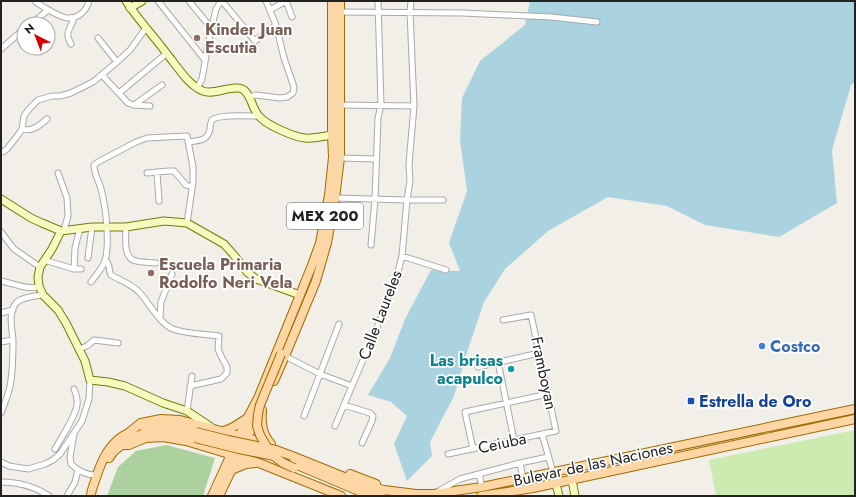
<svg xmlns="http://www.w3.org/2000/svg" width="856" height="497" viewBox="0 0 856 497" font-family="Jost,sans-serif">
	<rect width="100%" height="100%" fill="#f2efe9"/>
	<path fill="#cdebb0" d="M855 430V496H716L709 460Z"/>
	<path fill="#add19e" d="M166 445 215 458 203 496H107L118 467 136 451Z"/>
	<path fill="#aad3df" d="M530 1H855V82L851 85 832 150 837 203 779 237 705 225 667 206 608 197 548 231 505 269 484 302 470 343 454 396 430 442 432 456 407 481 394 444 407 416 391 402 368 395 390 358 405 319 431 270 460 271 449 243 467 191 460 140 462 98 480 61 525 25Z"/>
	<g fill="none" stroke-linecap="round" stroke-linejoin="round">
		<defs>
			<path id="street" d="M35 1C40 6 48 9 54 13 57 14 60 16 63 17 75 21 86 13 89 1
				M158 1 205 60
				M189 1 212 29
				M222 1 255 41 276 25
				M286 1 292 17
				M270 10 286 1
				M340 12 463 13 551 17 597 22
				M31 24 48 10
				M98 38 117 62
				M71 44C64 31 70 31 74 18
				M1 49 24 29
				M102 75 128 103 134 105 150 106
				M197 88 202 79 208 44 216 9 221 1
				M119 93 167 53
				M249 97 256 95 280 98 287 97 293 93 294 87 284 58 276 25 266 1
				M134 105 162 85
				M340 105 414 106
				M22 129C32 132 39 126 47 119
				M188 142C199 140 207 142 210 129 210 126 211 122 212 120 218 114 250 116 259 116
				M1 152H3L7 149 18 135 22 129 24 116 29 109 38 100 52 96H60L71 93 93 82 117 62 130 50 146 28
				M340 158 376 159
				M157 172 159 201
				M58 173 67 198 68 216 64 230
				M147 173 169 171H174L186 185 192 187
				M335 198 407 200H443
				M126 227C126 236 123 255 133 260 140 263 149 262 156 263
				M1 232 14 249 40 267
				M371 245 375 199 378 118 381 105 378 1
				M402 256 446 270
				M88 258 92 227
				M44 260 74 269H81
				M105 260C111 264 108 270 111 275 121 281 132 284 140 293 149 303 160 324 173 329 186 334 204 334 219 336L218 349 221 356 227 367V373L221 379 190 386
				M74 269 75 248 80 228
				M1 281C12 283 30 291 39 286
				M91 282C96 275 102 269 105 261 110 244 106 207 101 189 99 181 94 174 94 165L98 162 136 142 147 138 187 136 193 167V182L187 223
				M1 313 13 310
				M160 318 161 302 172 274
				M1 342 13 340
				M79 349 87 346 94 340 118 343
				M285 356 320 374 352 386
				M498 362 514 440
				M478 367 539 353
				M344 405 370 413 373 416 372 421 362 443
				M187 411 192 376
				M1 413C5 402 10 392 11 380 13 367 13 353 13 340 12 328 8 313 16 303 22 297 35 296 43 295
				M304 416 339 324
				M335 426 383 313 397 275 402 256 407 200 410 180 409 166 410 152 414 106 410 12 411 1
				M74 434 70 457 71 464C78 471 86 475 96 475
				M542 434 553 472
				M55 449C62 436 75 418 77 405 78 399 76 394 74 389
				M473 449 465 412 548 394
				M448 454 556 431 531 315 503 320
				M1 462 9 466 28 469 45 464 53 460 60 454 82 421 89 399 90 380
				M520 463 523 479
				M479 474 482 487
				M1 482C18 482 34 486 49 496
				M437 492 460 479 520 463 548 457
				M67 496 75 482 78 470"/>
			<path id="secondary" d="M126 1C138 20 154 36 167 54 177 66 188 85 203 91 214 96 235 83 244 90 252 97 252 109 259 116 266 125 294 137 305 138 314 139 324 136 332 135
				M130 8 142 1
				M1 199 31 218 42 223 61 231 92 227H126L164 221 187 223 224 244 233 254 247 272 256 279 300 295
				M61 231 52 249 40 267 38 277 39 286 43 295 58 310 66 323 85 361 90 380 108 382 125 386 163 403 187 411 211 427
				M570 469 575 496
				M553 472 559 496"/>
			<path id="primary" d="M274 381 285 356 316 281 327 243 335 198 340 158V1
				M262 410C261 423 262 434 271 444
				M144 427 171 426 196 432
				M223 431C233 429 240 423 247 418
				M127 434 141 423 161 419 180 420 269 444
				M121 445H129L146 438 163 437 186 441 259 463 341 496
				M292 456 364 485 384 490 416 494H434L482 487 855 409
				M109 458 114 451 128 440 147 432H171L188 436
				M290 462 361 492 381 496
				M231 470 246 464 255 463
				M350 474 376 484
				M91 496C91 491 93 486 95 481 101 461 110 440 131 432
				M212 496 248 417 259 396 300 295 312 265 320 243 329 195 333 157 332 135V1
				M219 496 257 417
				M481 496 533 488 855 419"/>
		</defs>
		<use href="#street" stroke="#a9a9a9" stroke-width="7"/>
		<use href="#secondary" stroke="#707d05" stroke-width="9"/>
		<use href="#primary" stroke="#a06b00" stroke-width="10"/>
		<use href="#street" stroke="#fff" stroke-width="5"/>
		<use href="#secondary" stroke="#f7fabf" stroke-width="7"/>
		<use href="#primary" stroke="#fcd6a4" stroke-width="8"/>
		<defs>
			<path id="primary-bridge" d="M281 354 260 405 258 414 257 426 260 435 271 454 283 463 294 468
				M196 432 228 440 276 450 292 456
				M195 438 239 449 274 456"/>
		</defs>
		<use href="#primary-bridge" stroke="#a06b00" stroke-width="10" stroke-linecap="butt"/>
		<use href="#primary-bridge" stroke="#fcd6a4" stroke-width="8"/>
	</g>
	<g fill="#8d6e63" stroke="#fff" stroke-width="1.5">
		<circle cx="197" cy="38" r="4"/>
		<circle cx="151" cy="273" r="4"/>
	</g>
	<circle fill="#3f7fe0" stroke="#fff" stroke-width="1.5" cx="762" cy="346" r="4"/>
	<circle fill="#0f9aa8" stroke="#fff" stroke-width="1.5" cx="511" cy="369" r="4"/>
	<rect fill="#1a4fb4" stroke="#fff" stroke-width="1.5" x="687" y="397" width="8" height="8" rx="2"/>
	<g text-anchor="middle" dominant-baseline="central" stroke-width="3.5" stroke-linejoin="round" paint-order="stroke">
		<rect fill="#fff" stroke="#646464" stroke-width="1" x="287" y="203" width="76" height="26" rx="3"/>
		<g font-size="15" font-weight="bold" fill="#222">
			<text x="325" y="216">MEX 200</text>
		</g>
		<g font-size="16" font-weight="bold" fill="#785e54" stroke="#fff" text-anchor="start">
			<text x="205" y="29">Kinder Juan<tspan x="205" dy="18">Escutia</tspan></text>
			<text x="159" y="264">Escuela Primaria<tspan x="159" dy="18">Rodolfo Neri Vela</tspan></text>
		</g>
		<g font-size="16" fill="#222" stroke="#fff">
			<text transform="translate(380 315) rotate(-69)">Calle Laureles</text>
			<text transform="translate(544 373) rotate(78)">Framboyan</text>
			<text transform="translate(502 443) rotate(-12)">Ceiuba</text>
			<text transform="translate(593 464) rotate(-12)">Bulevar de las Naciones</text>
		</g>
		<g font-size="16" font-weight="bold" fill="#366cbe" stroke="#fff" text-anchor="start">
			<text x="770" y="346">Costco</text>
		</g>
		<g font-size="16" font-weight="bold" fill="#0d838f" stroke="#fff" text-anchor="end">
			<text x="503" y="360">Las brisas<tspan x="503" dy="18">acapulco</tspan></text>
		</g>
		<g font-size="16" font-weight="bold" fill="#164399" stroke="#fff" text-anchor="start">
			<text x="699" y="401">Estrella de Oro</text>
		</g>
	</g>
	<rect width="856" height="497" fill="none" stroke="#222222" stroke-width="4"/>
	<g transform="translate(36 36) rotate(318)"><circle r="19" fill="#ffffff" stroke="#a7a7a7"/>
	<path d="M0-3L7 15L0 10L-7 15Z" fill="#d40000"/>
	<text y="-6" font-size="11" font-weight="bold" text-anchor="middle" fill="#222222">N</text>
	</g>
</svg>
